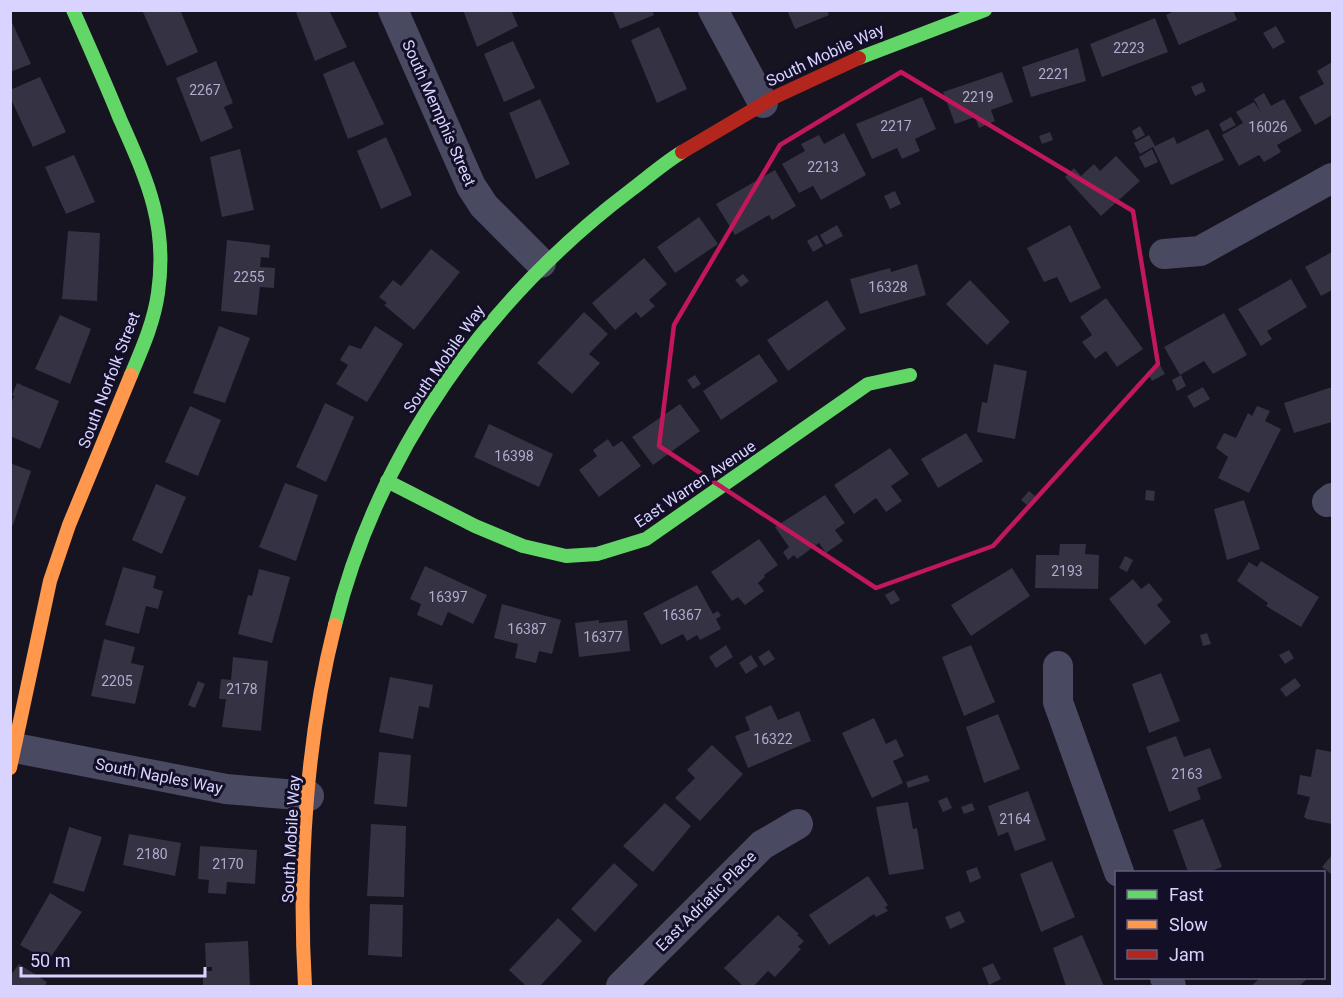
<svg xmlns="http://www.w3.org/2000/svg" width="1343" height="997" viewBox="0 0 1343 997" font-family="Roboto,sans-serif">
	<rect width="100%" height="100%" fill="#161421"/>
	<path fill="#343243" d="M142 10H180L198 52 167 66Z
		M300 10H329L347 47 315 61 296 12Z
		M463 10H511L518 26 477 47Z
		M612 10H652L654 15 620 29Z
		M787 10H827L829 15 795 29Z
		M1176 10H1233L1237 20 1179 45 1166 15Z
		M10 18 31 64 10 72Z
		M1155 18 1168 52 1102 77 1090 44Z
		M1276 26 1285 42 1273 49 1263 33Z
		M659 27 687 89 657 103 631 40Z
		M513 41 535 88 504 102 484 54Z
		M1078 48 1086 81 1031 97 1022 67Z
		M216 61 233 103 224 107 233 128 201 142 176 78Z
		M354 61 384 124 348 139 323 74Z
		M1332 62V115L1315 125 1299 97 1324 84 1317 71Z
		M1002 72 1013 102 991 110 995 121 979 128 975 117 955 124 943 92Z
		M40 77 66 132 33 147 10 97V90Z
		M1202 82 1206 91 1195 96 1191 87Z
		M1264 93 1271 106 1284 99 1302 131 1277 145 1281 152 1264 162 1259 155 1239 166 1222 135 1243 123 1236 112 1254 102 1261 112 1254 99Z
		M922 97 936 129 915 139 920 151 902 159 897 148 872 159 856 124Z
		M540 99 570 164 536 179 509 113Z
		M1231 117 1236 125 1223 132 1219 124Z
		M1140 126 1145 135 1136 140 1132 131Z
		M1208 129 1224 160 1171 185 1153 147 1140 154 1134 143 1149 135 1155 146 1174 137 1177 144Z
		M1050 132 1053 140 1042 144 1039 136Z
		M844 133 866 175 821 200 813 186 799 193 782 164 805 151 801 144 819 135 824 144Z
		M386 137 412 195 381 209 357 151Z
		M240 149 254 210 222 217 210 157Z
		M1152 149 1158 162 1145 168 1139 157Z
		M74 155 95 202 66 214 45 167Z
		M1116 156 1140 181 1101 216 1065 177 1074 168 1081 176 1094 164 1100 171Z
		M775 170 796 206 772 220 769 215 735 235 716 204Z
		M895 191 901 204 890 209 884 196Z
		M699 217 718 244 675 273 657 247Z
		M837 225 843 236 826 245 820 235Z
		M1070 225 1101 288 1070 303 1057 277 1044 282 1027 248Z
		M68 231 100 233 97 301 62 299Z
		M817 235 823 246 813 252 807 241Z
		M227 240 270 245 269 258 261 257 260 267 275 268 274 288 260 287 257 315 221 311Z
		M431 249 460 272 414 330 384 305 387 303 379 297 393 280 401 286Z
		M1332 252V290L1321 296 1305 267Z
		M644 258 667 284 649 300 655 306 641 318 636 312 615 330 592 303Z
		M917 264 926 295 860 314 850 279 890 268 891 272Z
		M743 274 749 281 741 287 735 280Z
		M1291 279 1307 307 1267 331 1272 339 1261 346 1238 309Z
		M970 280 1010 322 987 345 946 304Z
		M1106 298 1143 349 1117 367 1106 351 1095 359 1082 342 1092 335 1080 317Z
		M827 300 846 329 788 371 767 340Z
		M584 312 608 334 589 354 600 363 572 394 537 363Z
		M1224 313 1247 355 1213 374 1204 361 1180 375 1164 347Z
		M60 315 91 329 70 384 35 369Z
		M219 326 250 338 225 403 193 393Z
		M375 326 403 344 367 402 336 384 348 365 340 360 349 345 361 349Z
		M759 354 778 381 721 420 703 391Z
		M994 364 1027 371 1015 439 977 432 982 402 987 403Z
		M1160 365 1165 374 1152 381 1147 372Z
		M695 375 701 384 693 389 687 380Z
		M1181 375 1186 386 1177 391 1172 380Z
		M17 383 59 401 40 449 10 436V406L14 396 12 395Z
		M1203 387 1210 399 1194 408 1187 396Z
		M1332 387V422L1294 433 1284 403Z
		M325 403 354 417 326 482 296 467Z
		M680 404 700 431 653 465 632 437Z
		M190 406 221 420 198 476 165 462Z
		M1257 406 1270 411 1265 421 1281 429 1249 493 1218 478 1228 457 1216 448 1224 433 1236 438 1248 413 1252 416Z
		M489 424 553 454 539 487 474 457Z
		M966 433 983 461 938 488 921 459Z
		M608 439 613 447 622 441 641 466 599 497 579 470 597 456 593 450Z
		M890 448 909 474 891 486 902 501 886 512 876 498 854 514 834 485Z
		M10 463 31 471 13 525 10 524Z
		M285 483 318 495 296 561 259 547Z
		M156 484 186 497 162 554 132 540Z
		M1146 490 1155 491 1154 501 1145 500Z
		M1029 491 1035 496 1027 505 1021 500Z
		M825 495 845 523 835 530 843 541 826 553 819 543 797 559 794 555 788 560 783 552 789 547 775 527Z
		M1244 500 1260 549 1227 560 1214 509Z
		M759 539 778 565 764 575 765 577 758 583 764 591 745 605 738 597 732 601 711 572Z
		M1060 544H1086L1085 554 1099 555 1098 589 1035 588 1036 555H1059Z
		M1125 556 1133 560 1127 572 1119 568Z
		M1261 561 1319 597 1301 627 1266 606 1268 603 1237 581 1249 562 1257 567Z
		M425 566 487 595 473 624 448 612 442 626 417 615 421 604 410 599Z
		M123 567 156 576 153 588 163 591 158 609 146 606 139 634 105 625Z
		M1012 568 1030 596 971 636 951 605Z
		M259 569 290 577 272 643 238 634 248 595 252 596Z
		M1133 579 1141 589 1149 583 1163 600 1157 605 1171 622 1145 645 1109 599Z
		M697 585 713 614 718 611 721 616 716 619 721 629 700 640 697 635 687 641 683 634 661 645 643 613Z
		M894 590 900 600 891 605 885 595Z
		M502 604 561 620 552 654 539 651 536 663 515 658 518 644 494 638Z
		M599 620V623L627 620 630 651 579 657 575 623Z
		M1207 633 1211 644 1203 646 1200 635Z
		M104 639 135 647 131 663 144 666 135 704 91 696Z
		M726 645 733 657 716 668 709 657Z
		M971 645 995 702 964 716 942 657Z
		M769 650 775 659 764 666 758 657Z
		M1289 650 1294 658 1285 664 1279 655Z
		M751 655 758 666 746 674 739 663Z
		M233 657 268 661 261 731 222 727 226 699H219L221 679 231 680Z
		M1161 673 1180 721 1149 733 1132 684Z
		M390 677 433 685 429 708 419 706 413 739 379 732Z
		M1295 678 1301 686 1286 697 1280 689Z
		M198 681 205 684 195 708 188 705Z
		M771 705 778 720 799 711 811 741 748 768 735 736 750 730 745 717Z
		M998 714 1020 769 984 783 966 727Z
		M874 718 886 744 896 739 904 756 893 761 903 783 872 798 842 733Z
		M1176 736 1184 757 1210 748 1222 778 1197 788 1201 799 1169 812 1146 747Z
		M712 745 743 774 700 821 675 798 695 778 687 770Z
		M1316 749 1332 752V824L1307 819 1304 817 1310 797 1297 794 1300 775 1311 777Z
		M379 752 411 755 407 807 374 804Z
		M927 775 930 781 908 788 906 782Z
		M1028 791 1046 840 1015 851 1008 832 998 836 988 806Z
		M947 797 952 808 943 812 938 801Z
		M908 802 913 829 917 828 924 869 889 875 876 807Z
		M665 803 691 826 653 872 623 846Z
		M972 803 975 810 964 814 961 807Z
		M1203 819 1222 867 1209 872H1188L1173 830Z
		M371 824 406 826 404 897 367 896Z
		M69 827 102 837 84 892 53 883Z
		M129 834 181 843 175 876 123 865Z
		M200 846 257 850 255 884 227 882 226 894 208 893 209 880 198 879Z
		M1332 855V872L1331 874 1322 867Z
		M1052 861 1075 917 1041 932 1020 874Z
		M614 863 638 885 595 932 571 909Z
		M977 867 981 878 970 883 966 871Z
		M868 876 888 905 885 907 888 911 876 917 874 914 829 945 809 915Z
		M50 893 82 912 48 961 20 945Z
		M370 904 403 905 402 957 368 955Z
		M960 911 965 922 950 929 945 917Z
		M778 915 799 934 797 935 804 941 798 947 801 949 775 977 768 971 754 986H743L724 968Z
		M558 918 582 941 540 986H526L509 970Z
		M1082 935 1104 986H1066L1053 948Z
		M248 941 250 986H203V971H212V967H206L205 943Z
		M993 963 1001 979 989 985 982 968Z
		M19 964 47 982 45 986H10V976Z
		M1260 978H1303L1306 980 1299 986H1251Z"/>
	<g fill="none" stroke-linecap="round" stroke-linejoin="round">
		<path stroke="#4a4962" stroke-width="30" d="M393 10 471 186 484 206 541 263
			M713 10 763 103
			M1164 254 1200 251 1332 178
			M1327 502 1332 498
			M1058 666V702L1119 872
			M10 747 226 789 309 796
			M1165 978 1171 986
			M621 986 762 845 798 824"/>
		<path stroke="#63d668" stroke-width="14" d="M73 10C89 46 105 82 120 119 147 180 168 224 158 293 154 322 142 349 131 375
			M859 58 985 10
			M387 481 475 526 523 546 566 556 597 554 646 539 868 384 910 375
			M335 625C378 451 488 298 631 190 647 178 664 163 682 152"/>
		<path stroke="#ff974d" stroke-width="14" d="M10 768 50 581 69 525 131 375
			M305 986C298 869 306 739 335 625"/>
		<path stroke="#b3261e" stroke-width="14" d="M682 152 775 97 859 58"/>
	</g>
	<path fill="none" stroke="#c2185b" stroke-width="4.5" stroke-linejoin="round" d="M901 72 1133 211 1158 364 993 546 876 588 659 446 674 325 780 145Z"/>
	<g text-anchor="middle" dominant-baseline="central" stroke-width="6" stroke-linejoin="round" paint-order="stroke">
		<g font-size="14" fill="#b0acd0">
			<text x="1129" y="48">2223</text>
			<text x="1054" y="74">2221</text>
			<text x="205" y="90">2267</text>
			<text x="978" y="97">2219</text>
			<text x="896" y="126">2217</text>
			<text x="1268" y="127">16026</text>
			<text x="823" y="167">2213</text>
			<text x="249" y="277">2255</text>
			<text x="888" y="287">16328</text>
			<text x="514" y="456">16398</text>
			<text x="1067" y="571">2193</text>
			<text x="448" y="597">16397</text>
			<text x="682" y="615">16367</text>
			<text x="527" y="629">16387</text>
			<text x="603" y="637">16377</text>
			<text x="117" y="681">2205</text>
			<text x="242" y="689">2178</text>
			<text x="773" y="739">16322</text>
			<text x="1187" y="774">2163</text>
			<text x="1015" y="819">2164</text>
			<text x="152" y="854">2180</text>
			<text x="228" y="864">2170</text>
		</g>
		<g font-size="16" fill="#d9d4ff" stroke="#130f26">
			<text transform="translate(825 55) rotate(-25)">South Mobile Way</text>
			<text transform="translate(439 113) rotate(66)">South Memphis Street</text>
			<text transform="translate(444 359) rotate(-55)">South Mobile Way</text>
			<text transform="translate(109 380) rotate(-69)">South Norfolk Street</text>
			<text transform="translate(695 484) rotate(-34)">East Warren Avenue</text>
			<text transform="translate(159 776) rotate(11)">South Naples Way</text>
			<text transform="translate(291 839) rotate(-87)">South Mobile Way</text>
			<text transform="translate(706 901) rotate(-45)">East Adriatic Place</text>
		</g>
	</g>
	<rect width="1343" height="997" fill="none" stroke="#d9d4ff" stroke-width="24"/>
	<rect x="1115" y="871" width="210" height="108" fill="#130f26" stroke="#625e7d" stroke-width="1.5"/>
	<rect x="1127" y="890" width="30" height="9" fill="#63d668" stroke="#625e7d" stroke-width="1.5"/>
	<text x="1169" y="901" font-size="18" fill="#d9d4ff">Fast</text>
	<rect x="1127" y="920" width="30" height="9" fill="#ff974d" stroke="#625e7d" stroke-width="1.5"/>
	<text x="1169" y="931" font-size="18" fill="#d9d4ff">Slow</text>
	<rect x="1127" y="950" width="30" height="9" fill="#b3261e" stroke="#625e7d" stroke-width="1.5"/>
	<text x="1169" y="961" font-size="18" fill="#d9d4ff">Jam</text>
	<path d="M21 967v9h184v-9" fill="none" stroke="#d9d4ff" stroke-width="3"/>
	<text x="30" y="967" font-size="18" fill="#d9d4ff" stroke="#130f26" stroke-width="4.5" paint-order="stroke">50 m</text>
</svg>
